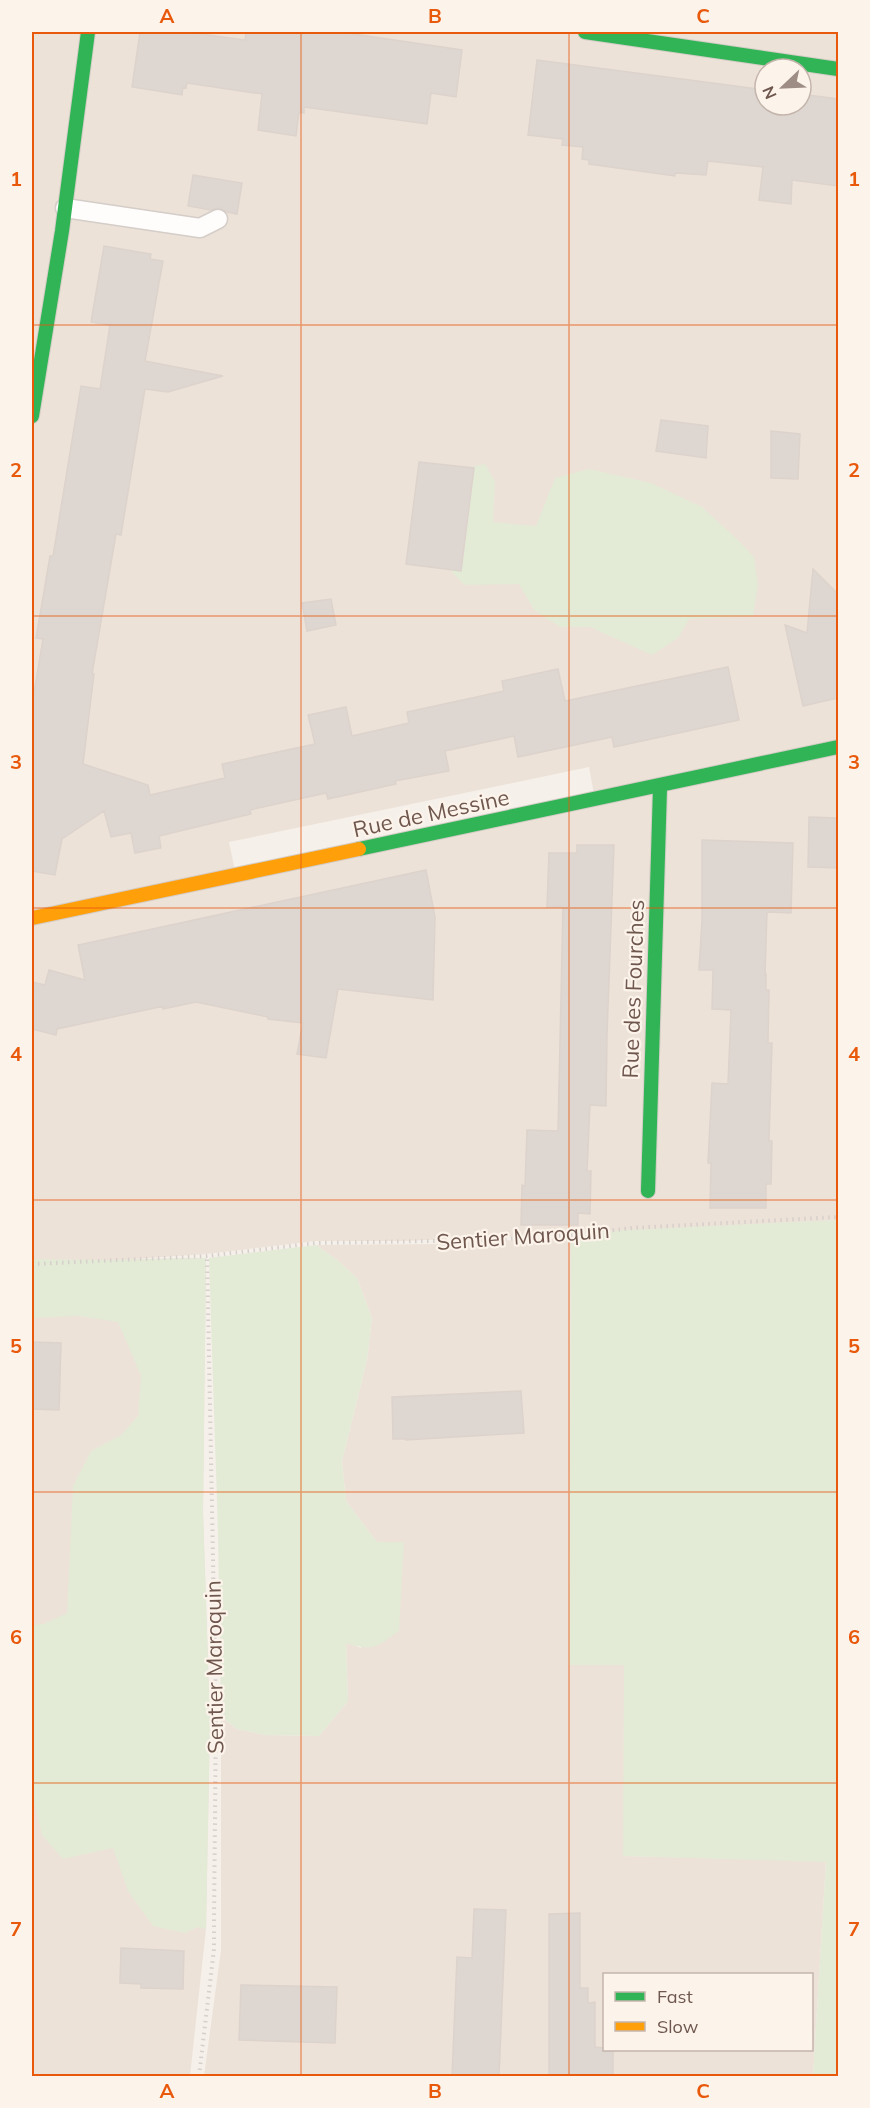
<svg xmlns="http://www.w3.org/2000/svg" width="870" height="2108" viewBox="0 0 870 2108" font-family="Mulish,sans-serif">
	<rect width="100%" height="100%" fill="#f5f0ea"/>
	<path fill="#ede2d8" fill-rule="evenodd" d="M32 32H838V1220L572 1234 402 1241H315L206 1254 132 1259 206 1258 203 1512 210 1721 206 1929 190 2076H32ZM765 69H801V105H765ZM589 767 595 800 236 875 229 842Z
		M571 1237 569 1665H624V1856L826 1861 813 2076H204L221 1950V1717L237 1729 265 1735 319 1736 348 1701 346 1642 361 1648 377 1542 346 1501 342 1461 367 1360 372 1318 357 1278 337 1260 316 1245 443 1244ZM604 1974H812V2050H604Z"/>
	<path fill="#e3ead6" d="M485 464 495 482 493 522 536 526 555 478 589 469 651 483 702 507 737 539 754 557 758 585 753 616 689 619 678 638 652 655 590 627H560L534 610 519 584 464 585 451 571 462 469Z
		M838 1220V2076H813L826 1862 623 1856 624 1665H569L571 1237 624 1230Z
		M316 1245 337 1260 357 1278 372 1318 367 1360 342 1461 346 1501 377 1542H404L399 1631C376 1647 374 1652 346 1643L348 1701 319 1736 265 1735 237 1729 221 1717 218 1532 209 1258Z
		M206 1258 203 1512 210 1721 206 1929 198 1927 185 1933 153 1926 128 1891 113 1848 63 1859 42 1835 32 1792V1625L44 1624 67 1613 73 1486 91 1451 121 1435 138 1416 141 1376 118 1322 78 1316 32 1318V1259L108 1260Z"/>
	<path fill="#ded6d0" stroke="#ddd3cd" stroke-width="1.5" d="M140 32H186L245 40 246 32H340L462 50 456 97 431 93 427 124 304 107V113L299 112 296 136 258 130 262 94 187 83 186 88 183 87 182 95 132 87Z
		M537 60 765 90V105H801V94L838 99V186L792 180 791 204 759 200 763 167 708 161 706 175 675 173V176L589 164V160L582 159 583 147 562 145 563 139 528 135Z
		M193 175 242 183 237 214 227 212 219 208 211 210 188 206Z
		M104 246 151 254 150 259 163 261 145 361 223 376 168 392 145 389 121 535 116 534 92 674H94L83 764 148 785 150 795 225 778 222 764 315 744 308 715 346 707 352 736 409 723 407 712 504 691 502 681 558 669 565 701 728 667 739 720 614 747 612 737 518 757 514 736 445 751 449 771 395 781 396 784 328 799 326 793 250 810 251 814 159 836 161 848 135 853 131 833 111 837 104 811 62 839 55 875 32 871V705L43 639 36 638 50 556H53L81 386 100 389 110 325 91 322Z
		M661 420 708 426 706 458 656 451Z
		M771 431 800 434 798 479 771 478Z
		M419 462 474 468 461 571 406 564Z
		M813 569 838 594V698L803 706 785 625 807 633Z
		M331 599 336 625 307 631 302 603Z
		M809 817 838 818V868L808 867Z
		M702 840 793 843 791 913 767 912 765 975 766 974V990H769L768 1043H772L769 1141H772L771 1184H766V1208H710L711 1163H708L712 1083 728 1084 731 1010 712 1009 713 970H699L702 921Z
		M577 845H614L607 1035 606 1106 590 1105 587 1171H591L590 1214 578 1213V1225H521L522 1185 525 1186 527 1130 558 1131 563 907H547L549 853H577Z
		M426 870 435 917 433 1000 338 989 326 1058 297 1054 303 1023 268 1019V1017L196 1002 163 1009 164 1006 57 1029 56 1035 32 1029V982L45 985 49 970 85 980 78 945Z
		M32 1342 61 1343 59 1410 32 1409Z
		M521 1391 524 1433 406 1440V1439H393L392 1397Z
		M474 1909 506 1910 499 2076H452L457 1957 472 1958Z
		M580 1913V1988H588V2003L595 2002V2047L613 2049V2076H549V1914Z
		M121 1948 184 1951 183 1989 141 1988V1984L120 1983Z
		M241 1985 337 1987 335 2043 239 2040Z"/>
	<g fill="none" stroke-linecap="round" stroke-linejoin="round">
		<defs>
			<path id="lane" d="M65 208 200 228 218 219"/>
			<path id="fast" d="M585 32 838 69
				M32 416 62 231 88 32
				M359 849 838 747
				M648 1191 660 788"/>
			<path id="slow" d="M32 918 359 849"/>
		</defs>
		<use href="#lane" stroke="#d4cdc8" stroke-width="21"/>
		<use href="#fast" stroke="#d4ccc6" stroke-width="16"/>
		<use href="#slow" stroke="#d4ccc6" stroke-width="16"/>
		<path stroke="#d6cfcb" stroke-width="4" stroke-dasharray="1.5 4.5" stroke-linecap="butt" d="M32 1264 207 1256 315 1243 486 1240 572 1235 632 1228 838 1217
			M199 2076 214 1949V1919L216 1710 207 1256"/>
		<use href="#lane" stroke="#fefdfc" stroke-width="18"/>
		<use href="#fast" stroke="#30b455" stroke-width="14"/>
		<use href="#slow" stroke="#ff9f0a" stroke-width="14"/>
	</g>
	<path fill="none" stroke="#e8590c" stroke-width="1.5" stroke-opacity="0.55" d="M301 32V2076M569 32V2076M32 325H838M32 616H838M32 908H838M32 1200H838M32 1492H838M32 1783H838"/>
	<g text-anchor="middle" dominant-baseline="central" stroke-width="4.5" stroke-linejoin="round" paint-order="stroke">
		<g font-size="22" fill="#6f574e" stroke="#fcf4eb">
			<text transform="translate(431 813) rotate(-12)">Rue de Messine</text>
			<text transform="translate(633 989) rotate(-88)">Rue des Fourches</text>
			<text transform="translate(523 1236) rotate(-4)">Sentier Maroquin</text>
			<text transform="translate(214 1667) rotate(-91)">Sentier Maroquin</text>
		</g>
	</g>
	<rect width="870" height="2108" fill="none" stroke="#fcf4eb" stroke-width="66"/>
	<rect x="603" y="1973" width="210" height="78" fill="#fcf4eb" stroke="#c4b5ac" stroke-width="1.5"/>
	<rect x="615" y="1992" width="30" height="9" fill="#30b455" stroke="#c4b5ac" stroke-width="1.5"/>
	<text x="657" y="2003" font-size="18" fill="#6f574e">Fast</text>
	<rect x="615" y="2022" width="30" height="9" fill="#ff9f0a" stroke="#c4b5ac" stroke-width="1.5"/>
	<text x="657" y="2033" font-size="18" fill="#6f574e">Slow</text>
	<g transform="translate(783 87) rotate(247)"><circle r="28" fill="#fcf4eb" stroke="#c4b5ac" stroke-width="1.5"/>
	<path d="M0-4.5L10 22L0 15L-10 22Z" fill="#9e8d85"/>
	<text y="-9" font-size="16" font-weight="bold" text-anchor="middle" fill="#6f574e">N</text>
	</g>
	<rect x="33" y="33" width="804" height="2042" fill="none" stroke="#e8590c" stroke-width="2"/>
	<g font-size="20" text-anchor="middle" font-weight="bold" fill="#e8590c">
		<text x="167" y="23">A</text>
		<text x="435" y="23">B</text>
		<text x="703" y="23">C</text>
		<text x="16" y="186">1</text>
		<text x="854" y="186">1</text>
		<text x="16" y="477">2</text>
		<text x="854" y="477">2</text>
		<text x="16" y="769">3</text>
		<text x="854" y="769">3</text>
		<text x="16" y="1061">4</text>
		<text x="854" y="1061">4</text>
		<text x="16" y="1353">5</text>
		<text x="854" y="1353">5</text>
		<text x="16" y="1644">6</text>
		<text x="854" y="1644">6</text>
		<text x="16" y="1936">7</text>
		<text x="854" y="1936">7</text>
		<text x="167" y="2098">A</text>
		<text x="435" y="2098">B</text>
		<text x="703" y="2098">C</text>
	</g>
</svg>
